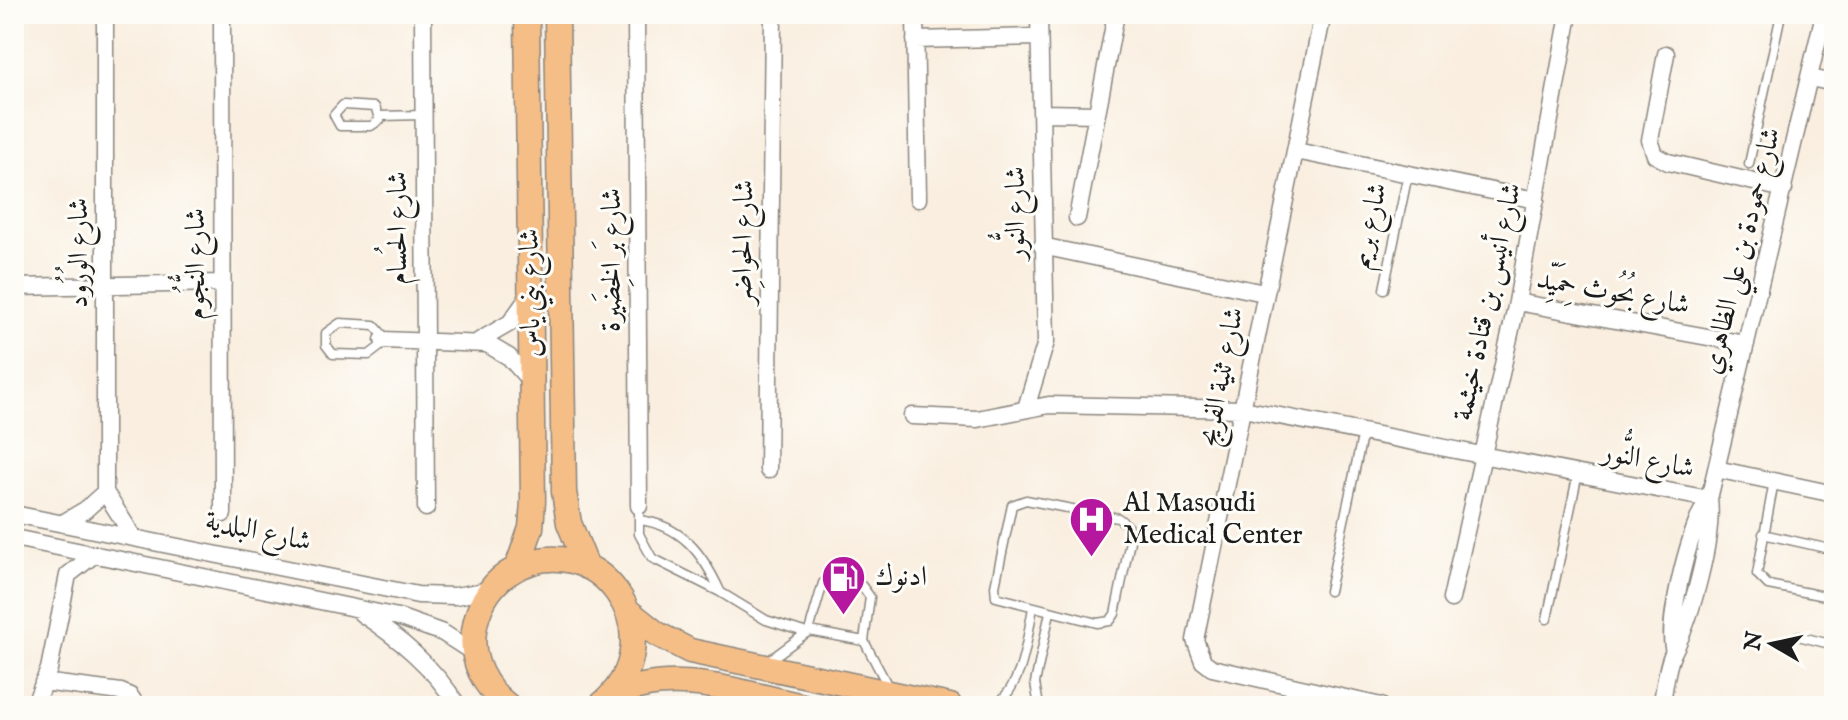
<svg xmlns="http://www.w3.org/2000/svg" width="1848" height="720" viewBox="0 0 1848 720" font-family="'IM FELL English',Amiri,serif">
	<rect width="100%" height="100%" fill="#fdfcf7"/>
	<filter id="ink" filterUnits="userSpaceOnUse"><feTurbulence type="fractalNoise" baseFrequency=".0125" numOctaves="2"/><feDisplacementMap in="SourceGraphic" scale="16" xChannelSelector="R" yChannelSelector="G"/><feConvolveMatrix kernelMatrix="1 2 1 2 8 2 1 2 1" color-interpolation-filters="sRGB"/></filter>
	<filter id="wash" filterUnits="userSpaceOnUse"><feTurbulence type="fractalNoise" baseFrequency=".006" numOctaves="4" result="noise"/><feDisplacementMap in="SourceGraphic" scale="32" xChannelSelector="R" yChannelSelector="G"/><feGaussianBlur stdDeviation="1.8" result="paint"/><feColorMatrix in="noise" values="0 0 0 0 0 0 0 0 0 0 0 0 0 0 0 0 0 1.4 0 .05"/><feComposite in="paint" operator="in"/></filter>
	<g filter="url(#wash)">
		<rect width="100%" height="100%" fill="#f9eedf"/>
	</g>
	<g filter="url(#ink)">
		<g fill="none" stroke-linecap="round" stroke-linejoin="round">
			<defs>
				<path id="lane" d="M343 105 375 107 380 120 371 126H340L334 115Z
					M380 116 423 115
					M1749 164 1781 14
					M1384 289 1408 174
					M340 323 374 325 382 334V345L369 355 333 354 326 345V333Z
					M1774 481 1757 574 1768 585 1834 598
					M1026 500 1118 518 1127 525 1130 541 1115 614 1110 621 1097 623 996 597 995 586 1012 505Z
					M639 506V534L652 558 720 592 766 620 807 633
					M639 520C682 525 703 554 720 591
					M1763 534 1834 550
					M1329 591 1363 432
					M1547 619 1578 473
					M809 631 864 641
					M1798 636 1834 645
					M767 662 809 631 823 583 828 580 862 586 870 597 864 641 890 690
					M995 706C1024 684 1026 642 1033 608
					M1039 706 1035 683 1050 612"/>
				<path id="street" d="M105 14V492L134 538
					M222 14 223 514
					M423 14 426 508
					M636 14 639 506
					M915 14 918 199
					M1323 14 1195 640 1203 661 1212 668 1381 706
					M915 40 1039 37
					M1666 54 1650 140 1655 155 1668 162 1784 189
					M1810 78 1834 83
					M1043 113 1097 114
					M1296 151 1536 200
					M1077 218 1116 14
					M1042 246 1264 293
					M14 287 223 283
					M1517 302 1746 344
					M383 340 487 344 509 357 532 383
					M479 341 510 323 529 296
					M1026 408 1046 342 1039 14
					M912 416 977 419 1049 405 1243 409 1709 499
					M1716 469 1834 494
					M768 470 773 14
					M14 514 418 595 455 596 491 590
					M63 523 85 510 105 492
					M14 538 398 617 443 633 474 653
					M1451 599 1517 302 1569 14
					M361 613C400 639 433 666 458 706
					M1674 651C1665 625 1691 521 1709 499
					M43 682 121 692 130 696 137 706
					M34 706 49 669 68 575 95 554
					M1661 706C1665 689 1666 666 1674 651 1691 618 1714 536 1709 499L1824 14"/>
				<path id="primary" d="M557 14 564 492 569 523 587 567
					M517 568 531 528 533 501 527 14
					M628 611 657 634 690 651 950 706
					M611 697C671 666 741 693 803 706
					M508 706C485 688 470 661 474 631 477 609 488 587 507 574 595 516 682 638 600 706"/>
			</defs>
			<use href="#lane" stroke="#8a857e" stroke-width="11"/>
			<use href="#street" stroke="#8a857e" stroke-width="19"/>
			<use href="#primary" stroke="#8a857e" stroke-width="27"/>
			<use href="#lane" stroke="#fff" stroke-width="8"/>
			<use href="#street" stroke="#fff" stroke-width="16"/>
			<use href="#primary" stroke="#f6be87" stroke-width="24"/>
		</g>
	</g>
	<defs>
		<symbol id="hospital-pin" viewBox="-11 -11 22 30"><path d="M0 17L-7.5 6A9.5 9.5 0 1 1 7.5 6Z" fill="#b5179e" stroke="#fdfcf7"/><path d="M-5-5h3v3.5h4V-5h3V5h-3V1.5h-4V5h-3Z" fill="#fff"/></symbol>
		<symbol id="fuel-pin" viewBox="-11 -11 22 30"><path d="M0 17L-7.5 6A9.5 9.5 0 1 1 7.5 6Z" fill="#b5179e" stroke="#fdfcf7"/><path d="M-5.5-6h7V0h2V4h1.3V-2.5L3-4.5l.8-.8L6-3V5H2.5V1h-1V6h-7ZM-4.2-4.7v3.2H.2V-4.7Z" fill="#fff"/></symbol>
	</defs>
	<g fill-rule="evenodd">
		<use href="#hospital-pin" x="1066" y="494" width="51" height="69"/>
		<use href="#fuel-pin" x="818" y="552" width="51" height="69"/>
	</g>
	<g text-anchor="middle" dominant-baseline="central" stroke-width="6" stroke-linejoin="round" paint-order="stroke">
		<g font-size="28" fill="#1c1c1c" stroke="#fdfcf7">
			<text transform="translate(1016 213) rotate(-90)">شارع النُّور</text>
			<text transform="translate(1370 226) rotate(-78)">شارع بريم</text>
			<text transform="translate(398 228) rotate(-90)">شارع الحُسام</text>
			<text transform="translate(744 242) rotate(-89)">شارع الحواضِر</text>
			<text transform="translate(1742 251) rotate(-76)">شارع حمودة بن علي الظاهري</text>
			<text transform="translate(79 253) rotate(-90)">شارع الوُرُود</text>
			<text transform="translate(612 260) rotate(-90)">شارع بَر الخِضَيرة</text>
			<text transform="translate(196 264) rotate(-90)">شارع النُّجُوم</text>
			<text transform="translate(531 293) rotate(-91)">شارع بني ياس</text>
			<text transform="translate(1613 293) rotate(10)">شارع بُحُوث حِمَيِّد</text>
			<text transform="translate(1488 302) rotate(-78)">شارع أنيس بن قتادة خيثمة</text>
			<text transform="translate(1222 377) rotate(-79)">شارع ثنية الفريج</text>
			<text transform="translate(1648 461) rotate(11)">شارع النُّور</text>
			<text transform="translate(258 532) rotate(12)">شارع البلدية</text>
		</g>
		<g font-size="28" fill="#1c1c1c" stroke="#fdfcf7" text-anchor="start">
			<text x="1123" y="503">Al Masoudi<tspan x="1123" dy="32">Medical Center</tspan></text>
			<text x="875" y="577">ادنوك</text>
		</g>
	</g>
	<rect width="1848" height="720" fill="none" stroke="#fdfcf7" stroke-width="48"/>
	<g transform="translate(1772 644) rotate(279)" stroke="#fdfcf7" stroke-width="6" paint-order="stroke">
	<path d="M0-6L14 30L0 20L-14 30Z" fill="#1c1c1c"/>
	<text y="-12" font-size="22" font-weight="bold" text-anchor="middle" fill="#1c1c1c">N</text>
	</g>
</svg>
